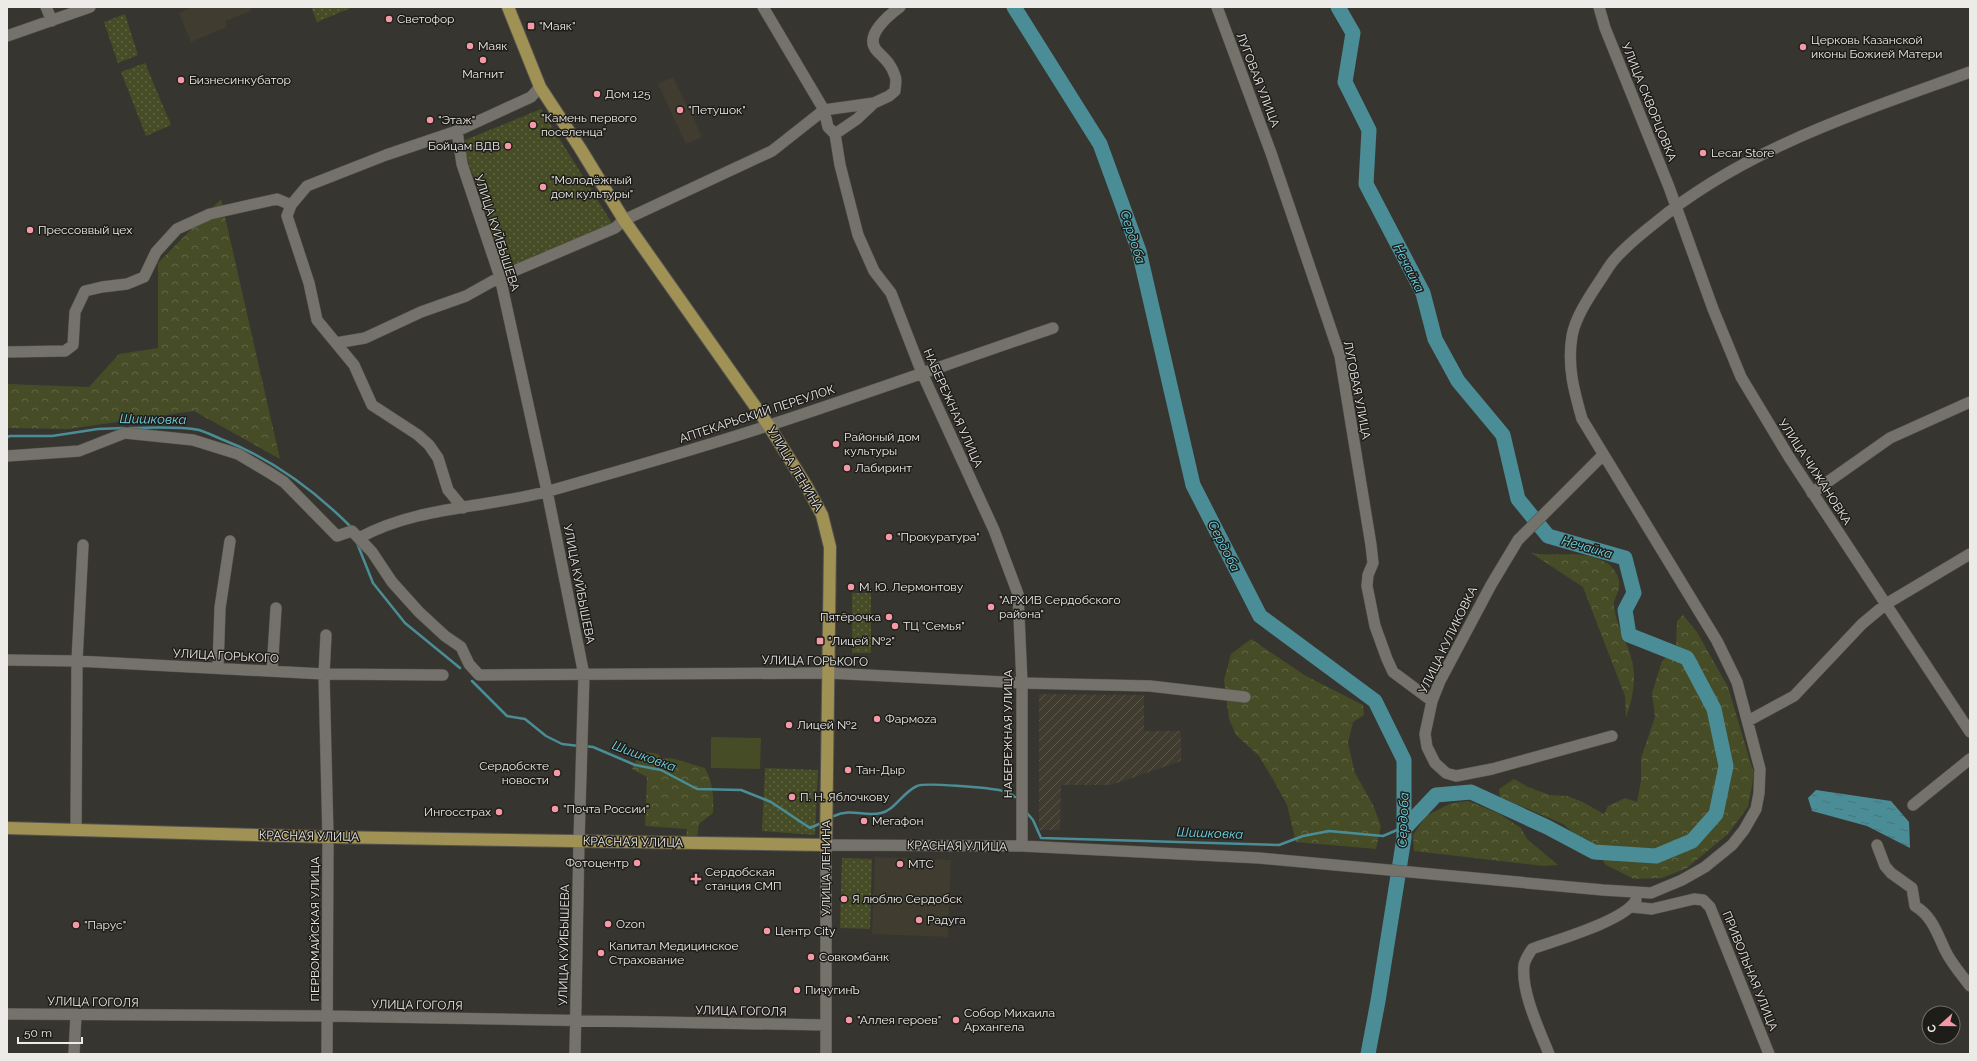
<svg xmlns="http://www.w3.org/2000/svg" width="1977" height="1061" viewBox="0 0 1977 1061" font-family="Raleway,sans-serif">
	<defs>
		<pattern id="industrial-furrows" width="10" height="10" patternUnits="userSpaceOnUse"><rect width="10" height="10" fill="#403c30"/><path d="M-1 1l2-2M0 10L10 0M9 11l2-2" fill="none" stroke="#5c584e"/></pattern>
		<pattern id="grass-dots" width="8" height="8" patternUnits="userSpaceOnUse"><rect width="8" height="8" fill="#464c26"/><path d="M2 2h.1M6 6h.1" fill="none" stroke="#616646" stroke-width="1.8" stroke-linecap="round"/></pattern>
		<pattern id="forest-crowns" width="20" height="18" patternUnits="userSpaceOnUse"><rect width="20" height="18" fill="#464c26"/><path d="M2 6a3 3 0 1 1 6 0M12 15a3 3 0 1 1 6 0" fill="none" stroke="#616646"/></pattern>
		<pattern id="water-ripples" width="26" height="14" patternUnits="userSpaceOnUse"><rect width="26" height="14" fill="#4b8d96"/><path d="M2 4q2-2 4 0t4 0M15 11q2-2 4 0t4 0" fill="none" stroke="#4a747a"/></pattern>
	</defs>
	<rect width="100%" height="100%" fill="#37352f"/>
	<path fill="#403c30" d="M193 7H250L251 11 225 21 227 27 191 42 179 13Z
		M673 77 702 137 686 144 658 84Z
		M875 857 951 860 948 937 872 934Z"/>
	<path fill="url(#industrial-furrows)" d="M1039 694 1144 695V731H1181V761L1111 785H1061L1060 830H1039Z"/>
	<path fill="url(#grass-dots)" d="M311 7H353L317 22Z
		M125 14 138 55 118 63 104 22Z
		M145 63 171 125 146 136 121 72Z
		M541 109 615 228 504 272 487 214 466 156 465 140Z
		M852 593H871V653H852Z
		M765 768 818 770 815 835 762 831Z
		M842 858 872 859 870 929 840 928Z"/>
	<path fill="url(#forest-crowns)" d="M221 199 280 459 194 411 68 429 7 428V384L89 387 119 354 158 348V263Z
		M1531 553C1554 557 1582 550 1603 561 1613 565 1621 577 1619 588 1618 594 1613 600 1614 606 1616 627 1628 642 1632 661 1637 680 1632 700 1626 718L1625 696 1583 587Z
		M1683 615 1697 632 1728 687 1754 774 1748 807 1728 834 1687 868 1662 878 1634 879 1606 865 1588 840 1576 835 1563 824 1500 797 1499 789 1514 779 1528 787 1550 795 1567 796 1583 802 1604 814 1608 806 1625 798 1637 802 1641 781V758L1655 717 1652 693 1662 661 1676 647 1677 621Z
		M1251 639 1306 676 1363 705 1364 715 1353 722 1348 743 1355 773 1373 805 1381 826 1376 849 1296 842 1287 805 1275 783 1259 756 1236 735 1229 719 1224 680 1231 654Z
		M646 752 658 754 662 759 671 758 705 768C713 783 714 796 713 813L699 824 697 837 692 839 686 837 687 829 645 826 647 777 632 769 637 758Z
		M1468 801 1498 813 1521 828 1527 839 1558 865 1544 866 1414 851 1413 835 1426 816 1451 803Z"/>
	<path fill="#464c26" d="M711 737 761 738 760 769 711 768Z"/>
	<path fill="url(#water-ripples)" d="M1816 790 1891 801 1909 822 1910 848 1867 826 1812 811 1808 798Z"/>
	<g fill="none" stroke-linecap="round" stroke-linejoin="round">
		<path stroke="#4b8d96" stroke-width="2.5" d="M129 428C151 428 176 426 199 430 206 432 214 436 221 439 271 458 314 490 351 527
			M7 437 10 436H52L98 429 124 428
			M357 543 373 583 405 623 460 668
			M472 681 507 716 525 719 546 736 562 744 579 746
			M584 746 593 747 635 765 661 770 697 789 741 790 771 802 810 828 819 824
			M1027 813 1033 820 1041 838 1279 845 1303 836 1329 831 1383 836 1404 827
			M834 816C851 808 865 817 881 813 894 811 903 792 917 786 925 782 987 788 999 790 1004 791 1011 794 1015 797"/>
		<path stroke="#4b8d96" stroke-width="15" d="M1014 7 1100 144 1139 251 1193 485 1260 616 1375 701 1404 760V838L1378 1001 1368 1054
			M1338 7 1353 33 1345 82 1369 130 1366 184 1423 293 1435 339 1458 381 1503 435 1518 499 1548 536 1625 558 1634 593 1625 610 1629 635 1687 658 1714 709 1726 766 1716 814 1692 841 1656 856 1594 852 1547 827 1471 792 1436 795 1404 829"/>
		<defs>
			<path id="minor" d="M46 7 52 21
				M763 7 824 110 828 127 835 134 840 165 858 235 874 271 891 293 922 373 994 530 1018 594 1022 683V846
				M1217 7 1271 153 1340 356 1371 545 1373 563 1368 575 1367 586 1375 626 1387 659 1393 672 1432 701
				M1599 7 1605 28 1669 187 1713 309 1741 377 1789 457 1970 732
				M7 36 90 7
				M457 131 462 164 500 277 547 491 584 675 579 840 575 1054
				M835 134 857 119 874 103
				M291 205 287 216 309 283 317 320 354 365 372 405 418 435 429 445 438 458 448 490 463 508
				M336 343 365 338 421 312 466 296 500 277 615 228 624 220 772 151 824 110 874 103 889 96 895 91C895 87 897 80 895 76 892 65 885 59 877 51 863 36 889 15 900 7
				M7 352 65 351 73 345 75 312 85 291 102 287 127 284 144 277 156 252 177 229 210 214 277 199 291 205 307 186 386 155 457 131 531 97 540 87
				M1603 455 1518 540 1491 585 1440 681 1432 701 1425 734 1427 747 1435 763 1446 773 1456 776 1492 769 1612 736
				M7 456 79 451 125 433 193 440 238 454 270 473 284 482 337 536 352 531 372 552 392 582 419 612 445 636 461 647 469 664 479 675 828 673 1022 683 1150 686 1245 697
				M1812 493 1890 438 1970 402
				M359 538C417 506 487 508 549 491 623 470 697 449 770 425 865 394 959 360 1053 328
				M326 635 324 674 328 837 327 1054
				M7 660 77 661 324 674 443 675
				M218 668 220 608 230 541
				M272 671 276 608
				M1748 721 1794 696 1862 624 1886 604 1970 554
				M1913 805 1970 759
				M76 830 77 661 83 545
				M1877 845 1885 866 1891 873 1912 888 1915 906C1932 916 1937 933 1945 950 1951 963 1961 974 1970 986
				M1632 907 1652 909 1694 899 1703 900 1710 907 1769 1054
				M7 1014 328 1016 826 1025
				M74 1054 76 1015
				M826 1054V845L1022 846 1259 858 1603 890 1651 893 1682 880 1705 867 1732 845 1744 830 1756 809 1759 793 1760 769 1737 682 1717 641 1582 419C1574 391 1567 366 1572 336 1575 318 1589 297 1599 282 1604 275 1608 267 1614 260 1626 246 1641 234 1655 223 1745 148 1861 112 1970 72
				M1549 1054C1539 1029 1521 992 1524 965 1525 959 1529 954 1532 949 1556 940 1625 921 1636 900"/>
			<path id="major" d="M7 828 328 837 826 845 830 547 822 515 807 487 769 426 624 220 580 148 540 87 508 7"/>
		</defs>
		<use href="#minor" stroke="#54534d" stroke-width="12"/>
		<use href="#major" stroke="#54534d" stroke-width="14"/>
		<use href="#minor" stroke="#74726a" stroke-width="11"/>
		<use href="#major" stroke="#a09155" stroke-width="12"/>
	</g>
	<g fill="#f49aa7" stroke="#1e1d1a" stroke-width="1.5">
		<circle cx="389" cy="19" r="4"/>
		<rect x="527" y="22" width="8" height="8" rx="2"/>
		<circle cx="470" cy="46" r="4"/>
		<circle cx="1803" cy="47" r="4"/>
		<circle cx="483" cy="60" r="4"/>
		<circle cx="181" cy="80" r="4"/>
		<circle cx="597" cy="94" r="4"/>
		<circle cx="680" cy="110" r="4"/>
		<circle cx="430" cy="120" r="4"/>
		<circle cx="533" cy="125" r="4"/>
		<circle cx="508" cy="146" r="4"/>
		<circle cx="1703" cy="153" r="4"/>
		<circle cx="543" cy="187" r="4"/>
		<circle cx="30" cy="230" r="4"/>
		<circle cx="836" cy="444" r="4"/>
		<circle cx="847" cy="468" r="4"/>
		<circle cx="889" cy="537" r="4"/>
		<circle cx="851" cy="587" r="4"/>
		<circle cx="991" cy="607" r="4"/>
		<circle cx="889" cy="617" r="4"/>
		<circle cx="895" cy="626" r="4"/>
		<rect x="816" y="637" width="8" height="8" rx="2"/>
		<circle cx="877" cy="719" r="4"/>
		<circle cx="789" cy="725" r="4"/>
		<circle cx="848" cy="770" r="4"/>
		<circle cx="557" cy="773" r="4"/>
		<circle cx="792" cy="797" r="4"/>
		<circle cx="555" cy="809" r="4"/>
		<circle cx="499" cy="812" r="4"/>
		<circle cx="864" cy="821" r="4"/>
		<circle cx="637" cy="863" r="4"/>
		<circle cx="900" cy="864" r="4"/>
		<path d="M694 873h4v4h4v4h-4v4h-4v-4h-4v-4h4z"/>
		<circle cx="844" cy="899" r="4"/>
		<circle cx="919" cy="920" r="4"/>
		<circle cx="608" cy="924" r="4"/>
		<circle cx="76" cy="925" r="4"/>
		<circle cx="767" cy="931" r="4"/>
		<circle cx="601" cy="953" r="4"/>
		<circle cx="811" cy="957" r="4"/>
		<circle cx="797" cy="990" r="4"/>
		<circle cx="849" cy="1020" r="4"/>
		<circle cx="956" cy="1020" r="4"/>
	</g>
	<g text-anchor="middle" dominant-baseline="central" stroke-width="3" stroke-linejoin="round" paint-order="stroke">
		<g font-size="12" fill="#ecebe7" stroke="#1e1d1a" text-anchor="start">
			<text x="397" y="19">Светофор</text>
			<text x="539" y="26">"Маяк"</text>
			<text x="1811" y="40">Церковь Казанской<tspan x="1811" dy="14">иконы Божией Матери</tspan></text>
			<text x="478" y="46">Maяк</text>
			<text x="483" y="74" text-anchor="middle">Магнит</text>
			<text x="189" y="80">Бизнесинкубатор</text>
			<text x="605" y="94">Дом 125</text>
			<text x="688" y="110">"Петушок"</text>
			<text x="541" y="118">"Камень первого<tspan x="541" dy="14">поселенца"</tspan></text>
			<text x="438" y="120">"Этаж"</text>
			<text x="500" y="146" text-anchor="end">Бойцам ВДВ</text>
			<text x="1711" y="153">Lecar Store</text>
			<text x="551" y="180">"Молодёжный<tspan x="551" dy="14">дом культуры"</tspan></text>
			<text x="38" y="230">Прессоввый цех</text>
			<text x="844" y="437">Районый дом<tspan x="844" dy="14">культуры</tspan></text>
			<text x="855" y="468">Лабиринт</text>
			<text x="897" y="537">"Прокуратура"</text>
			<text x="859" y="587">М. Ю. Лермонтову</text>
			<text x="999" y="600">"АРХИВ Сердобского<tspan x="999" dy="14">района"</tspan></text>
			<text x="881" y="617" text-anchor="end">Пятёрочка</text>
			<text x="903" y="626">ТЦ "Семья"</text>
			<text x="828" y="641">"Лицей №2"</text>
			<text x="885" y="719">Фармоzа</text>
			<text x="797" y="725">Лицей №2</text>
			<text x="549" y="766" text-anchor="end">Сердобскте<tspan x="549" dy="14">новости</tspan></text>
			<text x="856" y="770">Тан-Дыр</text>
			<text x="800" y="797">П. Н. Яблочкову</text>
			<text x="563" y="809">"Почта России"</text>
			<text x="491" y="812" text-anchor="end">Ингосстрах</text>
			<text x="872" y="821">Мегафон</text>
			<text x="629" y="863" text-anchor="end">Фотоцентр</text>
			<text x="908" y="864">МТС</text>
			<text x="705" y="872">Сердобская<tspan x="705" dy="14">станция СМП</tspan></text>
			<text x="852" y="899">Я люблю Сердобск</text>
			<text x="927" y="920">Радуга</text>
			<text x="616" y="924">Ozon</text>
			<text x="84" y="925">"Парус"</text>
			<text x="775" y="931">Центр City</text>
			<text x="609" y="946">Капитал Медицинское<tspan x="609" dy="14">Страхование</tspan></text>
			<text x="819" y="957">Совкомбанк</text>
			<text x="805" y="990">ПичугинЪ</text>
			<text x="964" y="1013">Собор Михаила<tspan x="964" dy="14">Архангела</tspan></text>
			<text x="857" y="1020">"Аллея героев"</text>
		</g>
		<g font-size="12" fill="#ecebe7" stroke="#1e1d1a">
			<text transform="translate(1258 80) rotate(69)">ЛУГОВАЯ УЛИЦА</text>
			<text transform="translate(1649 102) rotate(68)">УЛИЦА СКВОРЦОВКА</text>
			<text transform="translate(497 233) rotate(72)">УЛИЦА КУЙБЫШЕВА</text>
			<text transform="translate(1357 390) rotate(79)">ЛУГОВАЯ УЛИЦА</text>
			<text transform="translate(953 408) rotate(66)">НАБЕРЕЖНАЯ УЛИЦА</text>
			<text transform="translate(757 414) rotate(-18)">АПТЕКАРЬСКИЙ ПЕРЕУЛОК</text>
			<text transform="translate(795 469) rotate(59)">УЛИЦА ЛЕНИНА</text>
			<text transform="translate(1815 472) rotate(57)">УЛИЦА ЧИЖАНОВКА</text>
			<text transform="translate(579 584) rotate(79)">УЛИЦА КУЙБЫШЕВА</text>
			<text transform="translate(1448 640) rotate(-64)">УЛИЦА КУЛИКОВКА</text>
			<text transform="translate(226 656) rotate(3)">УЛИЦА ГОРЬКОГО</text>
			<text transform="translate(815 661) rotate(1)">УЛИЦА ГОРЬКОГО</text>
			<text transform="translate(1008 734) rotate(-90)">НАБЕРЕЖНАЯ УЛИЦА</text>
			<text transform="translate(309 836) rotate(1)">КРАСНАЯ УЛИЦА</text>
			<text transform="translate(633 842) rotate(1)">КРАСНАЯ УЛИЦА</text>
			<text transform="translate(957 846) rotate(1)">КРАСНАЯ УЛИЦА</text>
			<text transform="translate(826 868) rotate(-90)">УЛИЦА ЛЕНИНА</text>
			<text transform="translate(315 929) rotate(-90)">ПЕРВОМАЙСКАЯ УЛИЦА</text>
			<text transform="translate(564 945) rotate(-89)">УЛИЦА КУЙБЫШЕВА</text>
			<text transform="translate(1750 971) rotate(68)">ПРИВОЛЬНАЯ УЛИЦА</text>
			<text transform="translate(93 1002) rotate(1)">УЛИЦА ГОГОЛЯ</text>
			<text transform="translate(417 1005) rotate(1)">УЛИЦА ГОГОЛЯ</text>
			<text transform="translate(741 1011) rotate(1)">УЛИЦА ГОГОЛЯ</text>
		</g>
		<g font-size="13" font-style="italic" fill="#70d9e7" stroke="#1e1d1a">
			<text transform="translate(1133 237) rotate(72)">Сердоба</text>
			<text transform="translate(1409 268) rotate(63)">Нечайка</text>
			<text transform="translate(153 419) rotate(1)">Шишковка</text>
			<text transform="translate(1224 546) rotate(63)">Сердоба</text>
			<text transform="translate(1587 547) rotate(16)">Нечайка</text>
			<text transform="translate(644 756) rotate(20)">Шишковка</text>
			<text transform="translate(1403 820) rotate(-88)">Сердоба</text>
			<text transform="translate(1210 833) rotate(2)">Шишковка</text>
		</g>
	</g>
	<rect width="1977" height="1061" fill="none" stroke="#ecebe7" stroke-width="16"/>
	<g transform="translate(1941 1025) rotate(249)"><circle r="19" fill="#1e1d1a" stroke="#706f6c"/>
	<path d="M0-3L7 15L0 10L-7 15Z" fill="#f49aa7"/>
	<text y="-6" font-size="11" font-weight="bold" text-anchor="middle" fill="#ecebe7">С</text>
	</g>
	<path d="M18 1037v6h64v-6" fill="none" stroke="#ecebe7" stroke-width="2"/>
	<text x="24" y="1037" font-size="12" fill="#ecebe7" stroke="#1e1d1a" stroke-width="3" paint-order="stroke">50 m</text>
</svg>
